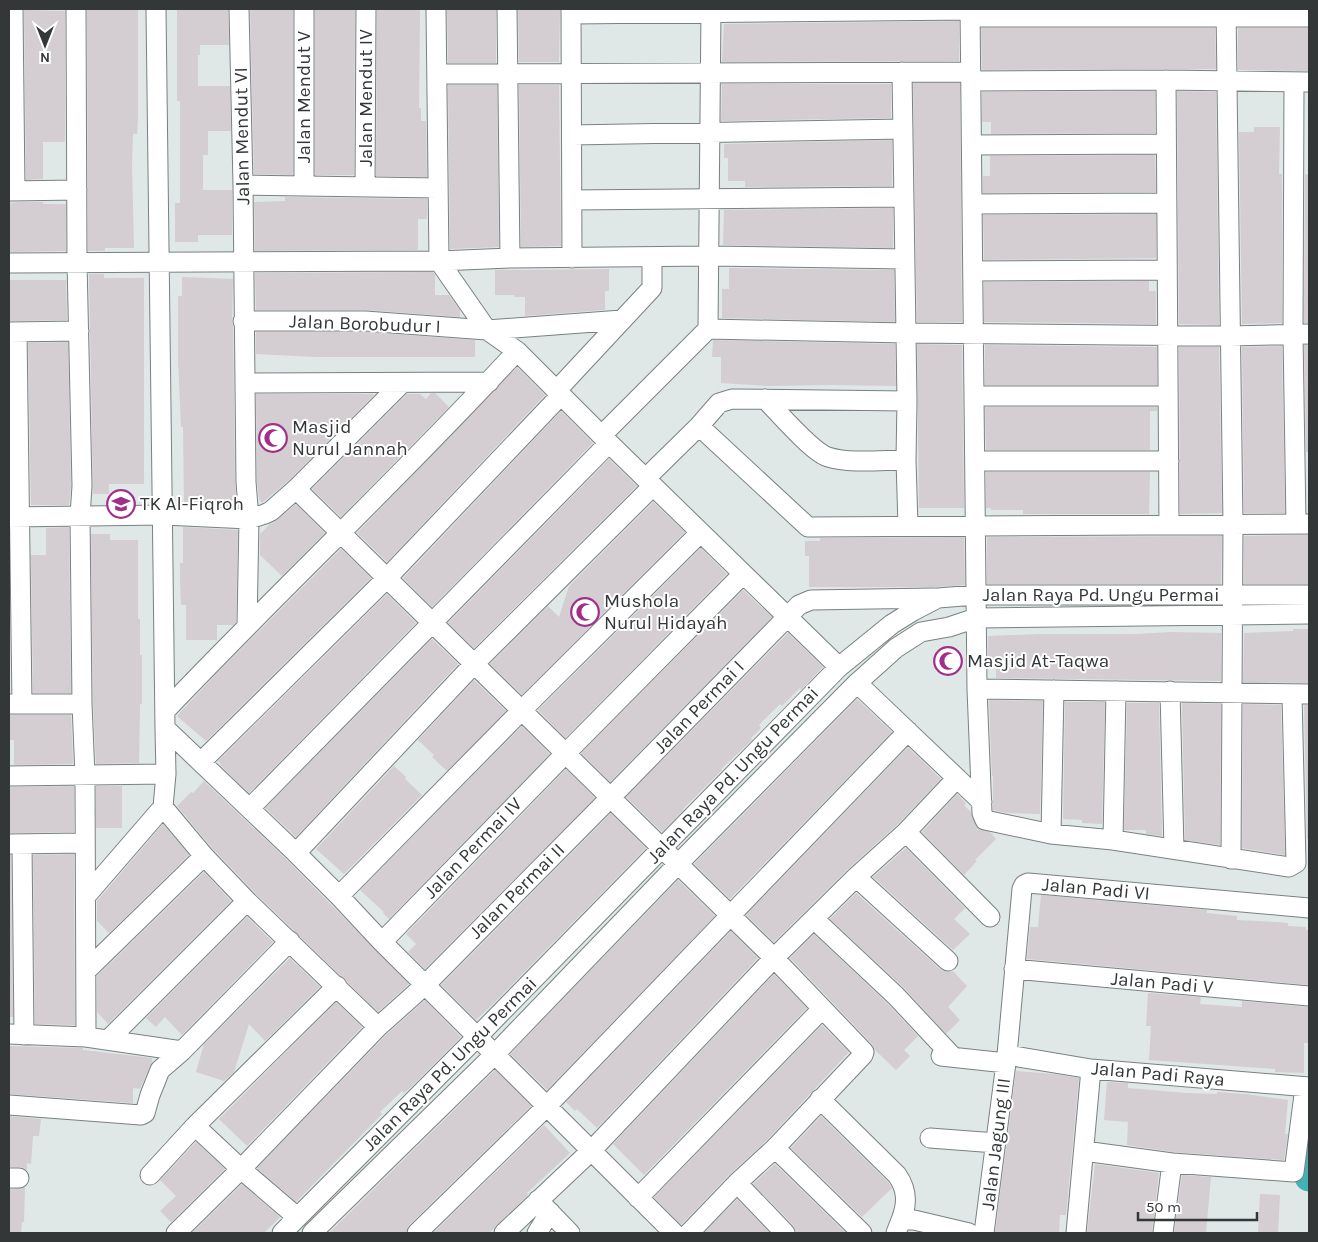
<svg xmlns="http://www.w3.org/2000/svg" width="1318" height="1242" viewBox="0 0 1318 1242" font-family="Karla,sans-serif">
	<rect width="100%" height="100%" fill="#dfe7e7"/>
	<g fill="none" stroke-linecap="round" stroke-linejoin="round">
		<path stroke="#42b2b7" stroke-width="29" d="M1309 1142C1304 1152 1304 1167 1309 1177"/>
	</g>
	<path fill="#d4cdd1" d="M207 9H228L229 45H200V55H198V86H230L231 131H208V155H203V190H232V235H198V242H175V203H180V101H177V10H207Z
		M250 9H293V175L254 174Z
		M315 9H355L354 175H315Z
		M377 9H420L419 108H421V121H426L427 177 376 176Z
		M473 9H496V63H448L447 10H473Z
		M518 9H560L559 62H519Z
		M24 10 65 11V142H43V179L26 180Z
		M87 10H138V120L137 134H133L132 165 134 248H105V251H88Z
		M958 21H959V61L722 62 724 24Z
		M981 28H1215L1216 69 982 70Z
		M1238 28H1309V71L1238 70Z
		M913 83H960L962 322H917Z
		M722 84H891V118L721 121Z
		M448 85H497L499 247 450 249Z
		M519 85H559L561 246 521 247Z
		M1155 91V133L991 134V122H982V92Z
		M1177 91 1216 92 1219 325 1179 324Z
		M1254 127H1280L1279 174H1282V323L1242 324 1239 132H1254Z
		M892 140V186L745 187V181H728V158H724V144Z
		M1155 155 1156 192 983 193V176H990V156Z
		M1305 174 1309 175V323H1304Z
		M285 197 427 199V219H418V250L255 251 254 202 285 201Z
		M19 202H43V204H66V251L9 252V203Z
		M893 208V248L723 245 724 210Z
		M1156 214V258L984 260 983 215Z
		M729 268 894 270 895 322 722 318V289H729Z
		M609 269V291H605V310L525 316V297H514V295H495V270Z
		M433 272 435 275V295H449L460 310V317L366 310H256L255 273Z
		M89 274H104V278H144V484H109V494H93Z
		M182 277 233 279 232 321 233 326 235 482 237 507 184 505 183 427H181L178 359V296H182Z
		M9 280H66L67 320 10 321Z
		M1149 281V291H1156V324L984 322V282Z
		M256 332H365L475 340V357H316L256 354Z
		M713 340 895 344 896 386 832 385 766 386 721 383V357H712Z
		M68 342 71 486 69 505H31L28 343Z
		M917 344 962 345 964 508H919Z
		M985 345 1157 347V385H985Z
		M1304 345H1309V452H1306Z
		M1282 346 1285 513H1244L1242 347Z
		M1179 347H1219L1222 513 1180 514Z
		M517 367 545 395 387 562 357 533Z
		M431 393H435L449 407 341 517 312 489 407 394H420L426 399Z
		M256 394H372L374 395 288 481 262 503 259 499 257 481Z
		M985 407H1157V411H1150V450H986Z
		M561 411 593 443 432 607 403 578Z
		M609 459 637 486 474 648 448 623Z
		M986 472H1150L1149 514H1023V510H991V508H986Z
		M653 502 685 532 522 695 490 664 548 606 559 617 569 586Z
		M296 504 325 533 282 576 260 555V534L269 525 278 519Z
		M69 527 71 693H33L31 555H46V528Z
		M183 527 238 530 236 622 233 625H217V640H186V605H181L180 581V563H183Z
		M91 534H110V540H138V619H140V655H142V704H140L139 763 96 764 93 704Z
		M1309 535V584H1244V536Z
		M1222 536 1221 584H987V537Z
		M964 537 965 585 936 587H809V556H805V541H820V538Z
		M701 548 727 574 565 738 538 710Z
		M341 549 371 578 206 741 177 716 217 673Z
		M743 590 772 617 610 782 581 753Z
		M387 594 416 623 249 793 220 765 221 764 218 761Z
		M1293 629H1309V683L1243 682 1244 633 1293 631Z
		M1171 632 1221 633V681L996 678V661H988V636L1040 634H1136Z
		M788 633 823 667 801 690 800 688 782 706 780 704 759 725 761 728 751 738 752 740 721 769 722 770 683 809 684 810 662 832 626 797Z
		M432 639 458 664 296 837 265 808Z
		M474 680 506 711 447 771 432 757 434 755 418 740Z
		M857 699 892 732 730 899 694 864Z
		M989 700 1043 701 1040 814 1006 813 993 810V775L992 777Z
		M1065 702H1105L1102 824 1082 823V820L1063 819Z
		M1127 703H1159L1162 836 1146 834V830H1124Z
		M1182 703 1221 704 1220 845 1185 840Z
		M1243 704 1281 705 1285 855 1242 848Z
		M1304 705H1309V839H1307Z
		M9 715H71L73 764 14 765V740H9Z
		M522 726 550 754 389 919 383 913 384 912 360 890Z
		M908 747 941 779 898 824 848 869 774 942 746 915Z
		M394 766 406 777 405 779 422 795 344 874 316 849Z
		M566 769 595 798 425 969 408 952 416 944 406 934Z
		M204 781 288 861 409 984 378 1012 255 893 212 848 177 806 191 792 193 793Z
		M74 786V832L9 833V787Z
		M96 786H122V828H96Z
		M957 794 966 803 964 805 971 812 978 828 990 832 996 839 975 860 977 861 964 875 922 832Z
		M611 813 646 848 497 1000 476 1020 441 985Z
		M163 824 189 855 109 933 97 921V901Z
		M906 848 965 908 954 919 970 934 953 950 873 877Z
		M74 854 75 1025 35 1024 33 855Z
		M9 855H11L13 1017H9Z
		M204 872 231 901 108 1024 97 1012V976Z
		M678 880 715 916 547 1090 510 1054Z
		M856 893 940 969 946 972 953 971 967 986 948 1007 960 1020 946 1034 904 988 830 919Z
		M1041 895 1207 910V913L1237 916V920L1277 922 1288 923V926L1306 927V930H1309V985L1027 959 1030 927H1038Z
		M247 917 273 942 182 1035 165 1017 156 1027 146 1018Z
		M731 931 758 958 597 1128 577 1109 575 1111 566 1102Z
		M814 934 888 1004 918 1036 904 1050 910 1056 896 1070 875 1050 872 1044 790 958Z
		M290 958 320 987 265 1041 249 1024 234 1072 224 1081 196 1072 204 1044Z
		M774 974 807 1008 644 1175 613 1144Z
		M1148 993 1201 997 1200 1004 1242 1007V1001L1309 1007V1043H1304V1073L1275 1072V1069L1149 1060 1151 1026H1146Z
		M425 1000 461 1037 411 1087 404 1093 402 1091 380 1112 382 1114 296 1202 257 1168 386 1035Z
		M336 1002 362 1027 247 1146 219 1119Z
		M822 1025 849 1052 767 1140 729 1175 681 1225 654 1197Z
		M9 1046 83 1048V1050L152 1058V1062L140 1089 133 1088V1103L9 1094Z
		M495 1070 531 1106 409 1225 406 1233H329Z
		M1016 1071 1054 1074 1079 1078 1066 1215H1060L1059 1233H995Z
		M1107 1082 1128 1083V1088L1186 1093 1217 1094V1092L1245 1094 1288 1100 1285 1134H1288L1284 1160 1173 1152 1127 1145 1128 1122 1104 1120Z
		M9 1116 41 1119 39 1136H33L31 1164 27 1163V1170L19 1167H9Z
		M821 1116 888 1182 892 1188 862 1217 791 1148Z
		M544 1125 570 1153 527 1193 528 1195 494 1228 489 1233H433Z
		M196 1142 225 1169 171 1222 160 1211 176 1196 160 1180Z
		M775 1164 846 1233H796L793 1225 753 1184Z
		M1095 1164 1159 1173 1152 1233H1087Z
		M1182 1175 1211 1177 1206 1233H1174Z
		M242 1184 280 1217 264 1233H192Z
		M25 1187 24 1222H22L21 1233H9V1189Z
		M1260 1194 1280 1195 1278 1233H1258Z
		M737 1199 770 1233H704Z"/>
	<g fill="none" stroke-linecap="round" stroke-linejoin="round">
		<defs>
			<path id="minor" d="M13 9 15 191
				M76 9 77 262 82 486 80 516 82 704 85 776 86 1037
				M156 9 165 728 296 853 339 896 382 942 674 1233
				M239 9 243 185 246 482 249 519 247 625
				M304 9V186
				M436 9 439 261 510 258 709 256 905 259
				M507 9 510 258
				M571 9 572 258
				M970 9 977 689 982 813 985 820 1051 834 1113 840 1289 867 1296 863 1292 695
				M1226 9 1233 525 1231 859
				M571 14 970 10
				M971 17H1309
				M902 72 907 401 906 460 908 526
				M437 74 971 72
				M1166 80 1169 525
				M971 81 1166 80 1309 82
				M1294 82 1293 334 1296 524
				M572 135 903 129
				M972 145 1166 144
				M243 185 438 188
				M365 187 366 9
				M9 191 77 190
				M572 200 904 197
				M972 204 1167 203
				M9 263 439 261 487 330 517 351 609 443 839 667
				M973 271 1167 270
				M243 321H365L487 330 622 320
				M708 329 711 9
				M9 332 79 331
				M17 332 22 704
				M245 383 489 382
				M556 391 652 288V257
				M974 396H1168
				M765 399C779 413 812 452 828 457 850 464 883 460 906 460
				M699 426 808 527 1309 524
				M602 435 708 329 906 333 1229 336 1309 334
				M975 461H1169
				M646 478 699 426 719 403 732 399 907 401
				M296 489 774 958 864 1052 863 1055 775 1148 737 1183 689 1233
				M9 517 164 515 249 519 265 514 271 511 296 489 402 383
				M857 683 982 802
				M977 689 1309 694
				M1170 691 1174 849
				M9 704H82
				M165 711C281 589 404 474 517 351
				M165 728 166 774 163 807 204 856 247 901 378 1027
				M201 762 387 578 561 395
				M9 776 166 774
				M250 808 609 443
				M906 832 990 917
				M1051 834 1054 690
				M1113 840 1116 691
				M9 844 85 843
				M22 844 24 1035
				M296 853 474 664 653 486
				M856 877 948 961
				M86 896 163 807
				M339 896 521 711 700 533
				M814 919 896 996 953 1057
				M382 942 565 754 743 574
				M1014 969 1309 996
				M86 971 204 856
				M9 1034 86 1037 182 1051
				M109 1039 247 901
				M1007 1055 1091 1069 1309 1087
				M941 1056 1006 1063
				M820 1099 897 1175C907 1189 908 1203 901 1220
				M9 1105 141 1115 145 1113 150 1095 160 1070 182 1051 290 941
				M195 1126 241 1169 297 1217
				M930 1138 996 1143
				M775 1148 862 1233
				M1084 1151 1172 1163
				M150 1175 195 1126 337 986
				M9 1178H19
				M737 1183 785 1233
				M638 1198 822 1009
				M538 1200 570 1233
				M176 1233 241 1169 378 1027 425 985 610 798 799 605 811 600 934 598
				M282 1233 477 1037 839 667 892 624 913 611 938 598 976 595H1309
				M312 1233 494 1055 677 865 857 683 896 648 921 632 949 627 976 618 1309 614
				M417 1233 546 1107 908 731
				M504 1233 591 1151 774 958 856 877 906 832 957 778
				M537 1233 550 1212
				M896 1233 901 1220H914L969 1233
				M984 1233 1007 1055 1022 889 1024 885 1028 883 1309 908
				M1076 1233 1091 1069
				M1163 1233 1172 1163 1294 1172 1305 1087"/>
		</defs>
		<use href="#minor" stroke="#7a8182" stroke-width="21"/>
		<use href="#minor" stroke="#fff" stroke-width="19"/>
	</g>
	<defs>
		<symbol id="mosque-ring" viewBox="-11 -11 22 22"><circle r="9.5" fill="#fff" stroke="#a12e89" stroke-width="1.5"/><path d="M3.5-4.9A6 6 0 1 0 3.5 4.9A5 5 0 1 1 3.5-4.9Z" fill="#a12e89"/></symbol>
		<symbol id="school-ring" viewBox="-11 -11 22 22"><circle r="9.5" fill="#fff" stroke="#a12e89" stroke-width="1.5"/><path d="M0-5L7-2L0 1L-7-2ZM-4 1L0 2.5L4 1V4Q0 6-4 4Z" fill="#a12e89"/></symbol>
	</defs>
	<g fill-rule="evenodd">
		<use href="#mosque-ring" x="257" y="422" width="32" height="32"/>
		<use href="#school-ring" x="105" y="488" width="32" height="32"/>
		<use href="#mosque-ring" x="569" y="596" width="32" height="32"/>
		<use href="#mosque-ring" x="932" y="645" width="32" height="32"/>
	</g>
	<g text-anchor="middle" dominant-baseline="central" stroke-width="4" stroke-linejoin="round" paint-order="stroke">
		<g font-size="19" fill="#343738" stroke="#fff">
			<text transform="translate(304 97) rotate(-90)">Jalan Mendut V</text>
			<text transform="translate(366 98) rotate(-90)">Jalan Mendut IV</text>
			<text transform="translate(242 136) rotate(-91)">Jalan Mendut VI</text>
			<text transform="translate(365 324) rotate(2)">Jalan Borobudur I</text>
			<text x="1101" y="595">Jalan Raya Pd. Ungu Permai</text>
			<text transform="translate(699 707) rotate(-46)">Jalan Permai I</text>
			<text transform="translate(733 775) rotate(-46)">Jalan Raya Pd. Ungu Permai</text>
			<text transform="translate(473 848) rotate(-46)">Jalan Permai IV</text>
			<text transform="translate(1096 889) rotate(5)">Jalan Padi VI</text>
			<text transform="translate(517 891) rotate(-45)">Jalan Permai II</text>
			<text transform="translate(1162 983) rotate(5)">Jalan Padi V</text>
			<text transform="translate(450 1064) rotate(-45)">Jalan Raya Pd. Ungu Permai</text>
			<text transform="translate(1158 1074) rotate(5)">Jalan Padi Raya</text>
			<text transform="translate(996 1144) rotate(-83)">Jalan Jagung III</text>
		</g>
		<g font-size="19" fill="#343738" stroke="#fff" text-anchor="start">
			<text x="292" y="427">Masjid<tspan x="292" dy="22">Nurul Jannah</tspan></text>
			<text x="140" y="504">TK Al-Fiqroh</text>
			<text x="604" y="601">Mushola<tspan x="604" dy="22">Nurul Hidayah</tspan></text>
			<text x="967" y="661">Masjid At-Taqwa</text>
		</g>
	</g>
	<rect width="1318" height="1242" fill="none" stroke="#343738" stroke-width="20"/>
	<g transform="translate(45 45) rotate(180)" stroke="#ffffff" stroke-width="4" paint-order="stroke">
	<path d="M0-4L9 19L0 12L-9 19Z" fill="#343738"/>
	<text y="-8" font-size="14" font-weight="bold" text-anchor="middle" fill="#343738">N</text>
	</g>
	<path d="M1138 1212v8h119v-8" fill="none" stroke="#343738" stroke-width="2.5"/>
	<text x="1146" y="1212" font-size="15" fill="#343738" stroke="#ffffff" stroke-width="4" paint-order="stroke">50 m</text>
</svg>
